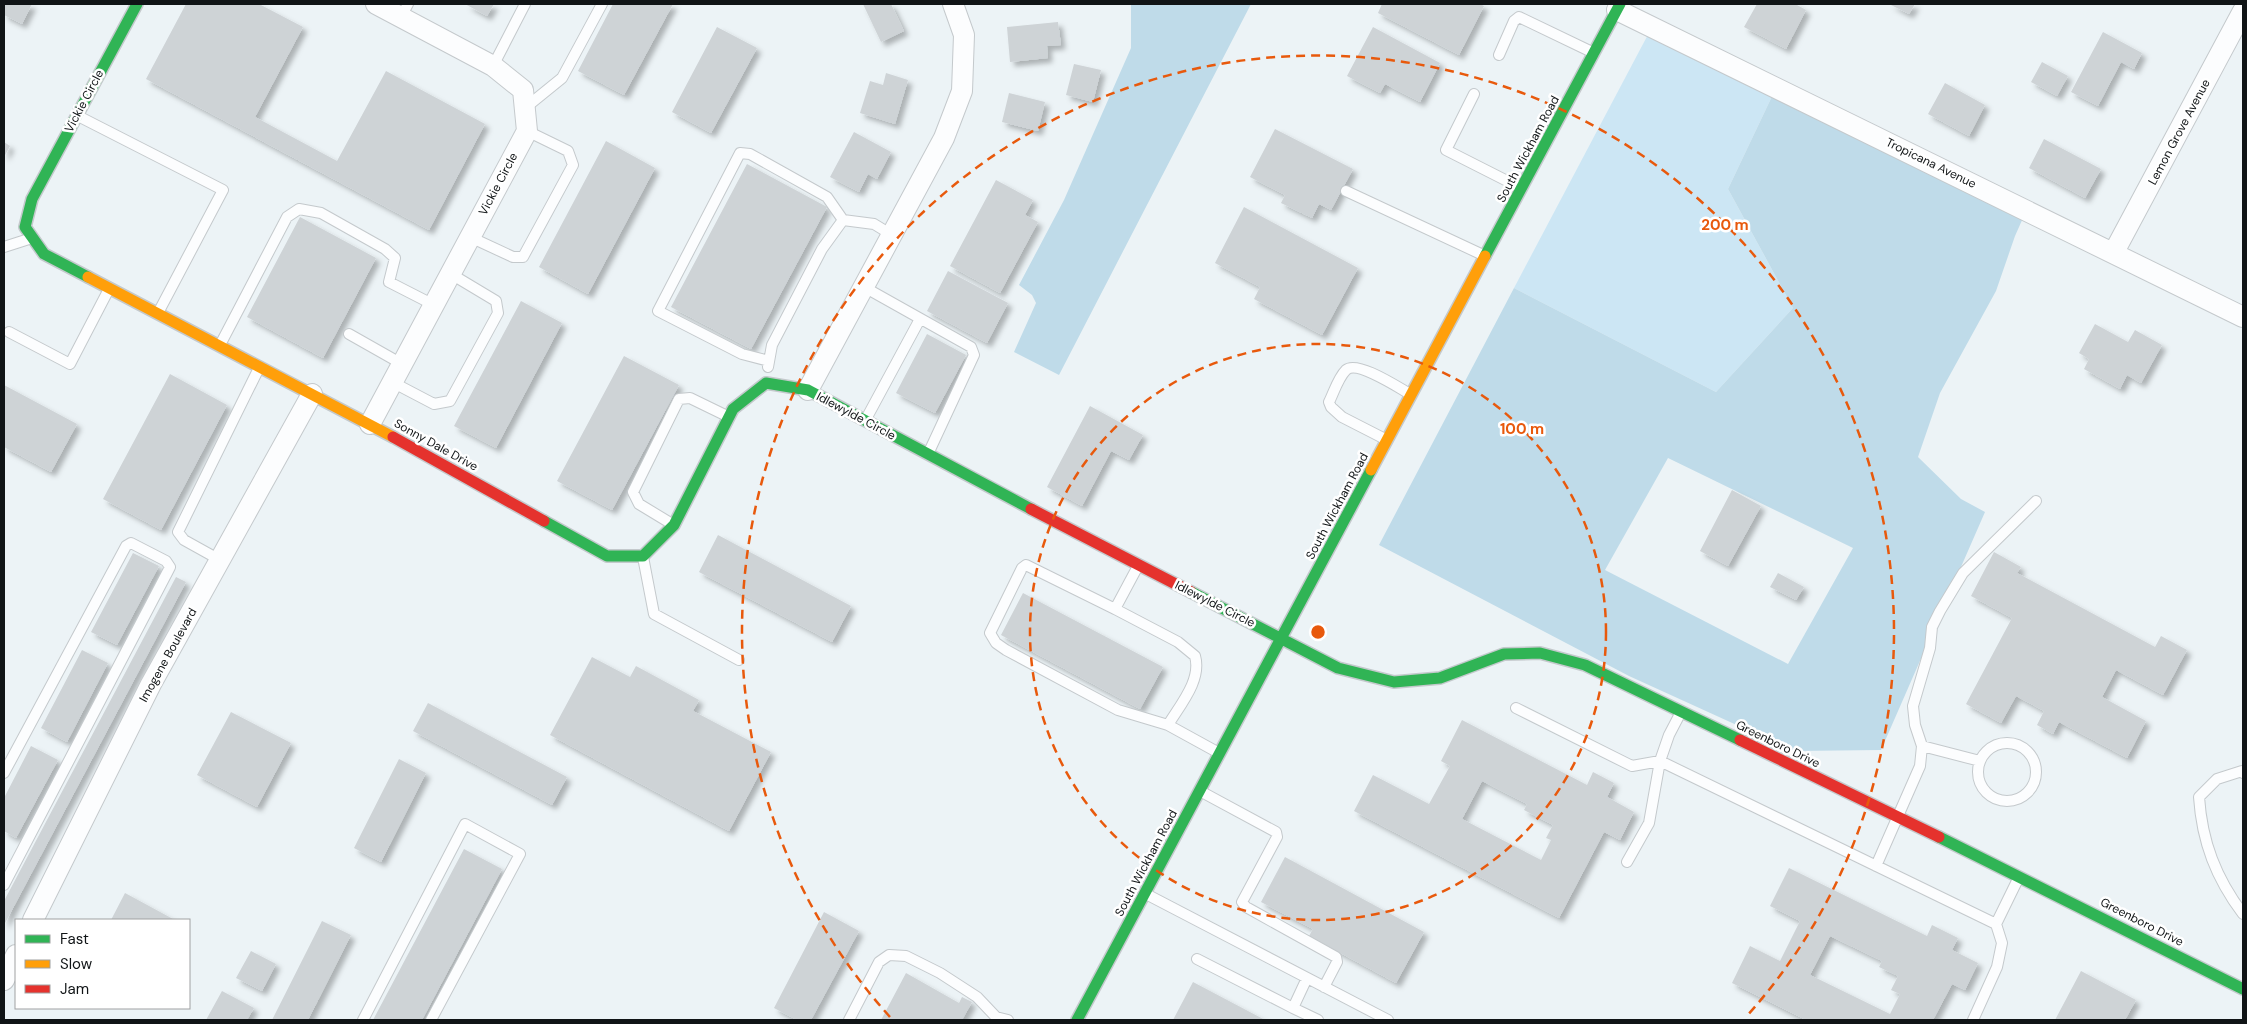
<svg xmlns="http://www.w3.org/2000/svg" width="2247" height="1024" viewBox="0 0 2247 1024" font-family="'DM Sans',sans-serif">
	<defs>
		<filter id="shadow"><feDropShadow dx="4.5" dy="4.5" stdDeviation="2.5" flood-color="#0004"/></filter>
	</defs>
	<rect width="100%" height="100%" fill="#ecf3f6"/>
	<path fill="#cce6f4" d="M1652 27 1775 90 1728 189 1793 308 1716 392 1514 288Z"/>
	<path fill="#bfdbe9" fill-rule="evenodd" d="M1131 4H1251L1059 375 1014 352 1036 303 1032 295 1019 285 1064 200 1131 48Z
		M1775 90 2023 218 2015 236 1996 291 1940 393 1918 457 1961 499 1985 512 1881 750 1794 751 1629 676 1379 545 1514 288 1716 392 1793 308 1728 189ZM1668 458 1853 548 1788 664 1605 570Z"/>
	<path fill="#ced3d6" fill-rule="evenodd" filter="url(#shadow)" d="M4 4H32L22 24 4 15Z
		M186 4H259L303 27 255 117 337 161 386 71 485 124 429 230 146 79Z
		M465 4H494L487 16Z
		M613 4H673L624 95 578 71Z
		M863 4H891L904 31 881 42Z
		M1382 4H1480L1484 6 1459 55 1378 13Z
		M1757 4H1798L1797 5 1806 10 1786 49 1744 27Z
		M1889 4H1915L1909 14Z
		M1058 22 1061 45 1047 46 1048 58 1010 62 1007 27Z
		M717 27 757 48 711 133 672 112Z
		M1373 27 1440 63 1420 102 1385 84 1380 93 1347 76Z
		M2103 32 2142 53 2134 69 2121 62 2098 106 2071 92Z
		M2042 62 2068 76 2057 96 2031 82Z
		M1074 64 1101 70 1093 102 1066 95Z
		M886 73 908 80 895 124 860 113 870 81 883 85Z
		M1945 83 1985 105 1969 136 1928 114Z
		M1009 93 1045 102 1038 131 1002 122Z
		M1275 129 1353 169 1331 210 1319 204 1312 218 1281 203 1285 195 1250 177Z
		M854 132 891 152 877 179 868 174 859 192 830 177Z
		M2044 139 2101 169 2085 198 2029 168Z
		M606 141 655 168 588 294 539 267Z
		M4 142 10 146 4 157Z
		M747 164 827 207 751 349 671 307Z
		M996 180 1033 200 1025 215 1038 222 1000 293 950 266Z
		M1244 207 1358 268 1322 335 1254 299 1260 287 1215 263Z
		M300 217 376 258 323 358 247 317Z
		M948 271 1008 303 987 343 927 311Z
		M521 301 562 323 496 448 454 426Z
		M2095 324 2128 342 2135 330 2162 345 2141 383 2127 375 2120 389 2084 369 2089 359 2079 353Z
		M927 334 966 355 935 413 896 393Z
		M624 356 679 385 612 510 557 481Z
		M170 374 227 405 161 530 103 499Z
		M4 385 77 424 51 472 4 447Z
		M1090 406 1143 435 1129 460 1111 451 1082 506 1047 487Z
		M1732 490 1761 506 1728 566 1700 551Z
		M718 535 851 606 832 642 699 572Z
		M1994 552 2021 567 2017 573 2155 647 2161 636 2187 650 2163 695 2116 670 2102 697 2146 721 2127 758 2059 722 2053 734 2037 725 2044 711 2016 696 2001 723 1966 704 2012 618 1971 596Z
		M133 553 159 566 117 645 91 632Z
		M1778 573 1804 587 1796 600 1770 587Z
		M176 577 186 582 4 925V901Z
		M1023 593 1163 667 1140 709 1001 635Z
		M82 650 108 663 67 742 41 728Z
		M592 657 630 677 636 666 699 700 693 711 771 752 729 831 550 735Z
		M428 703 567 777 552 805 413 731Z
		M231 712 291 743 257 807 197 775Z
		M1462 720 1587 785 1593 772 1614 783 1607 797 1634 812 1620 840 1604 832 1559 918 1354 811 1373 775 1429 804 1450 766 1441 761ZM1482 781 1527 804 1524 810 1553 825 1546 838 1551 840 1541 860 1462 819Z
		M31 746 58 760 16 838 4 831V798Z
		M399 759 426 773 381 862 354 848Z
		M464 849 502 869 422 1020H373Z
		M1285 857 1424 932 1396 983 1309 936 1313 929 1261 902Z
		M1789 868 1927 936 1932 925 1958 938 1952 950 1978 963 1965 990 1952 984 1933 1020H1806L1732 983 1750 946 1780 961 1800 921 1770 906ZM1830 936 1882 961 1879 967 1898 976 1891 990 1900 994 1890 1014 1810 975Z
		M125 893 173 919V920H111Z
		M824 912 859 931 811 1020H797L774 1008Z
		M322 921 351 935 308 1020H272Z
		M251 951 276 964 262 991 236 978Z
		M2081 971 2136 1000 2125 1020H2055Z
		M906 973 959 1003 962 997 972 1002 962 1020H881Z
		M1193 982 1265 1020H1173Z
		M222 991 254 1008 247 1020H206Z"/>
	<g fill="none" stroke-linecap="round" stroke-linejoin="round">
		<defs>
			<path id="lane" d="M401 17 408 4
				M1499 55 1514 21 1519 17 1594 53
				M493 66 525 4
				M1474 94 1446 150 1521 188
				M525 108 562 78 602 4
				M78 116 223 190 158 313
				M1346 191 1483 255
				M470 237 513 257H523L573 165 568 151 527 131
				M4 247 32 238
				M864 287 971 347 974 355 928 454
				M9 332 70 364 109 289
				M349 334 402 364
				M220 345 287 217 299 209 321 213 385 249 395 258 389 282 434 305
				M769 361 742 354 658 311 740 153 750 154 827 197 843 220
				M768 367 772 345 822 249 843 220 874 224 892 235
				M392 382 434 404 450 401 498 313 496 301 451 274
				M866 419 920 319
				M1387 440 1342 417 1331 407 1329 402C1334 392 1338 378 1346 370 1357 360 1399 388 1410 394
				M672 524 639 504 633 492 679 399 690 398 727 416
				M643 557 654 614 739 660
				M220 560 184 540 178 532 259 368
				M1138 566 1115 609 1178 642 1195 656C1202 680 1180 705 1168 725L1219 753
				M1115 609 1026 565 1022 568 990 633 996 643 1006 650 1118 710 1168 725
				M1516 708 1632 766 1660 761 1996 924 2019 877
				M1978 772a29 29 0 1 1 58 0a29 29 0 1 1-58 0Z
				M1922 746 1980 761
				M4 773 126 546 131 543 166 561 170 567 168 571 4 885
				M2243 773 2242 771 2217 779 2199 797C2202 842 2216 878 2243 914
				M1200 791 1276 832 1277 837 1242 902 1246 907 1336 957 1337 962 1324 987
				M1627 862 1649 823 1660 761 1669 735 1681 712
				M1876 866 1920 766 1922 746 1915 725 1913 706 1930 648 1932 627 1940 611 1963 573 2036 501
				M1146 894 1388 1020
				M1197 959 1293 1008 1307 978
				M1293 1008 1318 1020
				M363 1020 465 824 520 854 431 1020
				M849 1020 879 962 889 955 906 956 940 973 977 997 996 1017 1008 1020
				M1973 1020 1997 967 2002 943 1996 924"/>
			<path id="street" d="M1617 10 2243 317
				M2114 252 2243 11
				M808 390 944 138 962 91 964 35 953 4
				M370 424 527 131 523 90 493 66 376 4
				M33 920 151 684 312 394
				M4 980 16 955"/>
			<path id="fast" d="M1485 256 1620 4
				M88 277 44 254 25 227 32 199 137 4
				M544 521 607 556H643L674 525 733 409 766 383 808 390 1031 509
				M1191 592 1338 668 1394 682 1440 678 1504 654 1540 653 1585 665 1740 740
				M1939 837 2243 989
				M1077 1020 1371 470"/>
			<path id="slow" d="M88 277 393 437
				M1371 470 1485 256"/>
			<path id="jam" d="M393 437 544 521
				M1031 509 1191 592
				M1740 740 1939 837"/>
		</defs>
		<use href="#lane" stroke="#c4c9cc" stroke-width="12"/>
		<use href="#street" stroke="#c4c9cc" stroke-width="22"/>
		<use href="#fast" stroke="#c4c9cc" stroke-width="14"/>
		<use href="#slow" stroke="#c4c9cc" stroke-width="14"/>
		<use href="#jam" stroke="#c4c9cc" stroke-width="14"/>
		<use href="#lane" stroke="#fcfdfe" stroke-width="10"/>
		<use href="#street" stroke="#fcfdfe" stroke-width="20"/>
		<use href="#fast" stroke="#30b455" stroke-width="11"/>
		<use href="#slow" stroke="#ff9f0a" stroke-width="11"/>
		<use href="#jam" stroke="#e5322d" stroke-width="11"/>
	</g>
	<g fill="none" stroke="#e8590c" stroke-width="2.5" stroke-dasharray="9 6">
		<circle cx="1318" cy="632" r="288"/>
		<path d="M890 1017A576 576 0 1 1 1746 1017"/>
	</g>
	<g text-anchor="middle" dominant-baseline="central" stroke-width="5" stroke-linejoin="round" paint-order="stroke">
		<g font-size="12" fill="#101416" stroke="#fff">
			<text transform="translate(84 101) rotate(-62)">Vickie Circle</text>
			<text transform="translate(2179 132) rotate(-62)">Lemon Grove Avenue</text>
			<text transform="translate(1528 149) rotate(-62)">South Wickham Road</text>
			<text transform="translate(1931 163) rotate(26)">Tropicana Avenue</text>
			<text transform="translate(498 184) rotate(-62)">Vickie Circle</text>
			<text transform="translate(856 416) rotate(28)">Idlewylde Circle</text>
			<text transform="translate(436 445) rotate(29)">Sonny Dale Drive</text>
			<text transform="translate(1337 506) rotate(-62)">South Wickham Road</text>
			<text transform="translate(1215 604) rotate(27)">Idlewylde Circle</text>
			<text transform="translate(168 655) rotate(-61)">Imogene Boulevard</text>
			<text transform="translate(1778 744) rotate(26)">Greenboro Drive</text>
			<text transform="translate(1146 863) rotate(-62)">South Wickham Road</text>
			<text transform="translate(2142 922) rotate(27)">Greenboro Drive</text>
		</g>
	</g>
	<circle cx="1318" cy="632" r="8" fill="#e8590c" stroke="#fff" stroke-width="2.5"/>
	<g font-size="15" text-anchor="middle" font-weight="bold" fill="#e8590c" stroke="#fff" stroke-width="5" stroke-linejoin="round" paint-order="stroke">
		<text x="1725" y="230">200 m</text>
		<text x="1522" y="434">100 m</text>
	</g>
	<rect width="2247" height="1024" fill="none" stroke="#101416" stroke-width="10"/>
	<rect x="15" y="919" width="175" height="90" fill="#ffffff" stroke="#9fa1a2"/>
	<rect x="25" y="935" width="25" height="8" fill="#30b455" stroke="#9fa1a2"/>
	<text x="60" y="944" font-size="15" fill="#101416">Fast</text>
	<rect x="25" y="960" width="25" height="8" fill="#ff9f0a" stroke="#9fa1a2"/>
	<text x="60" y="969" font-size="15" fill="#101416">Slow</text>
	<rect x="25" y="985" width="25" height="8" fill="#e5322d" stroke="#9fa1a2"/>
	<text x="60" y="994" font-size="15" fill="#101416">Jam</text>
</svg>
